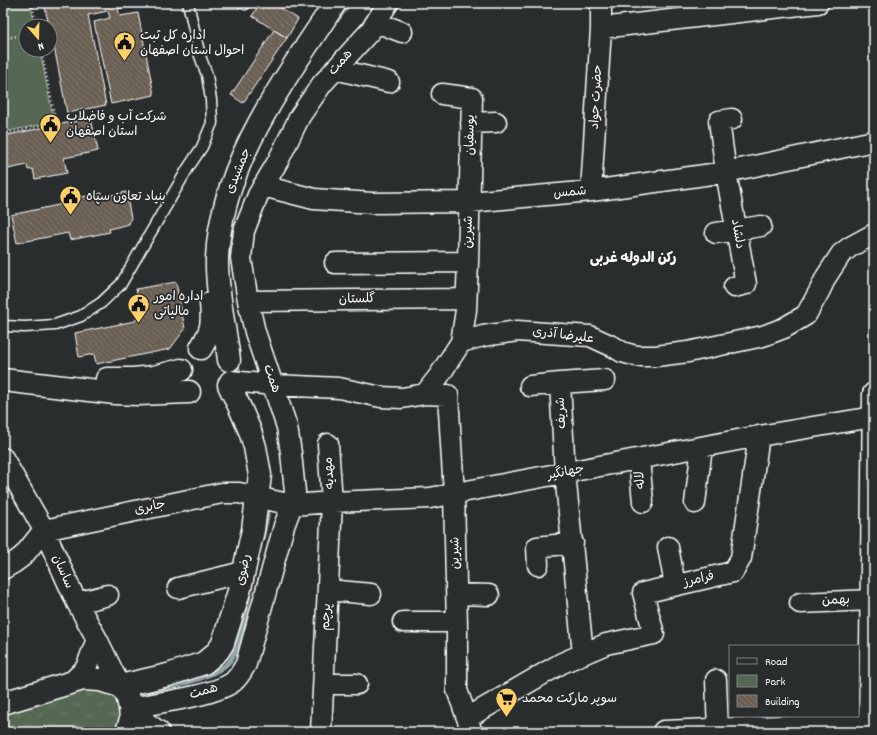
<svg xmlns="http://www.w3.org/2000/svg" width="877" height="735" viewBox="0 0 877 735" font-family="Dekko,'Playpen Sans Arabic',sans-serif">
	<defs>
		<pattern id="grass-tufts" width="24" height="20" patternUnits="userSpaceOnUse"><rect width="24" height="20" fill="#566853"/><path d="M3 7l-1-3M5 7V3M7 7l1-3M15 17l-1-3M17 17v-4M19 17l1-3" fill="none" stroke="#6f7f6d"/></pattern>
		<pattern id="building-back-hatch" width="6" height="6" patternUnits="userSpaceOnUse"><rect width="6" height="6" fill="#6b5e52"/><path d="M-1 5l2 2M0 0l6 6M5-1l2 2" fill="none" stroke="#81766c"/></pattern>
	</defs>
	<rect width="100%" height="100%" fill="#2a2d2e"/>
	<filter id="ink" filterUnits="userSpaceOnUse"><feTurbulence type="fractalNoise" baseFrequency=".025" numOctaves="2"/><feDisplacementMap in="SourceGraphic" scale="8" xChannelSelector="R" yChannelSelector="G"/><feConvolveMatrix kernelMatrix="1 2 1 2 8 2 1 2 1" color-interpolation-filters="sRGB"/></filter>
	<g filter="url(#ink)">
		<path fill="url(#grass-tufts)" stroke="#aab4a9" d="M73 681 120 686 127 732H3V703Z"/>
		<path fill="#566853" stroke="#aab4a9" d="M3 3H30L35 26H26V50H40L54 122 3 132Z"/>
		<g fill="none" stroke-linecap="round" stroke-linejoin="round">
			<path stroke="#92a4a6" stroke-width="5" d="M337 20 349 3
				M236 360 240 378
				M262 539 267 517V504
				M148 692C170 686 215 679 230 661 240 649 247 606 250 590"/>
		</g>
		<path fill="url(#building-back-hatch)" stroke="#fff" d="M44 3H133V5L118 9 120 16 138 13 154 95 111 104 94 22 110 18 108 11 88 15 106 105 67 113 50 26H49Z
			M260 3H273L298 19 287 38 252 16Z
			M291 3H303L300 8Z
			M274 30 287 38 243 103 231 95Z
			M91 118 98 151 64 158 67 173 35 179 33 169 28 170 27 165 3 170V136Z
			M126 192 131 218 129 224 109 229 110 232 70 240 68 233 17 243 11 215 63 204 61 201 102 193V197Z
			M176 282 185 329 170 349 96 364 94 354 79 357 75 333 135 321 141 313 136 289Z"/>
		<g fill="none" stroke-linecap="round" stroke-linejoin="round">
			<defs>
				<path id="lane" d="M243 3 245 4
					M3 326 25 327 55 325 81 316 101 303 121 284 188 168 202 147 212 123 211 100 207 75 200 56 188 3"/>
				<path id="street" d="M376 22 402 32
					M601 28 818 3
					M335 69 389 82
					M442 94 472 98 468 262 466 310 461 342
					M732 119 719 121 726 172 746 284 734 287
					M471 123 496 122
					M263 186 314 199 372 203 470 202 591 191 726 172 874 141
					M591 191 601 28V3
					M716 233 761 226
					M335 263 468 262
					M248 301 466 299
					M230 381 274 385 339 388 381 397 402 398 425 394 439 376 461 342 483 336 517 331 590 336 614 347 622 352 636 356H656L688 352 763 336 784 328 806 315 820 290 826 277 841 254 850 247 874 234
					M560 383 605 380
					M530 386 560 383 565 473 583 654
					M425 394 448 395 454 493 457 628V690L472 732
					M3 458 44 530 77 603 97 639 120 686
					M639 459 643 502
					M695 503 702 447
					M668 547 675 585
					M538 565 537 547 573 543
					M3 569 15 562 23 556 44 530 222 493H239L292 505 332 502 430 498 759 436 873 417
					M178 588 243 572
					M328 590 371 594
					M457 594 489 595
					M77 603 108 595
					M800 603 872 600
					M403 622H457
					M716 680 718 730
					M73 681 86 668 97 639
					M324 684H357
					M130 708C156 703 214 696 233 682 239 677 242 671 246 664L284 526 292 505 295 492 291 453 287 427 255 332 248 301 241 258 244 231 258 195 278 161 300 116 322 84 371 30 388 3
					M467 718 562 663 606 644 654 634 643 593 733 572 741 558 759 436
					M321 732 332 502 328 444"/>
				<path id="secondary" d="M201 348C212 330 213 325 211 303
					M229 360C225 328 216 290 217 258 221 163 285 80 335 3
					M107 379H133L154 377 181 370
					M3 380 115 393 138 394 189 392
					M120 686 168 675 204 663 218 651 223 643 240 588 253 530 260 475 255 447 250 431 241 410 229 385
					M3 703 83 679 100 680 120 686 127 695 130 708 131 719 127 732
					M130 708 148 725 158 732
					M664 732 870 723
					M870 732 874 394"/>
			</defs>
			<use href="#lane" stroke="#fff" stroke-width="13"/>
			<use href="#street" stroke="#fff" stroke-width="23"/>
			<use href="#secondary" stroke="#fff" stroke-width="25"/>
			<path stroke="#fff" stroke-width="2.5" stroke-dasharray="1 3" stroke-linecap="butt" d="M32 3 36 26
				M3 39 26 34
				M3 134 56 123 41 50"/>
			<use href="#lane" stroke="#2a2d2e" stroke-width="10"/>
			<use href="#street" stroke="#2a2d2e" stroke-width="20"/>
			<use href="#secondary" stroke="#2a2d2e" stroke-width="22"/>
		</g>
	</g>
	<defs>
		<symbol id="civic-pin" viewBox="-11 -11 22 30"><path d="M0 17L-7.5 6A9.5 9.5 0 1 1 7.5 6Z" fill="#ffd166" stroke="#2a2d2e"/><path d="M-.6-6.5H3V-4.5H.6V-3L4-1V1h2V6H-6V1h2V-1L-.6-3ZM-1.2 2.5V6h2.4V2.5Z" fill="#111"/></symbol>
		<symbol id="supermarket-pin" viewBox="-11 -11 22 30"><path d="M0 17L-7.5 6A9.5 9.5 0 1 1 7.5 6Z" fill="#ffd166" stroke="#2a2d2e"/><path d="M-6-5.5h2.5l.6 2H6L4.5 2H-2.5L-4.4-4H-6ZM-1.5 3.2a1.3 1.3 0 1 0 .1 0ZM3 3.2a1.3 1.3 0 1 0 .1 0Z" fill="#111"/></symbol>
	</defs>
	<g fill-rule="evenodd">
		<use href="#civic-pin" x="112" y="30" width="25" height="34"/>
		<use href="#civic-pin" x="38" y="112" width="25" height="34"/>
		<use href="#civic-pin" x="58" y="184" width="25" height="34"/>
		<use href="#civic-pin" x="126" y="292" width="25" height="34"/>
		<use href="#supermarket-pin" x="494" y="686" width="25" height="34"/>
	</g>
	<g text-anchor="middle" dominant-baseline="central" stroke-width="3.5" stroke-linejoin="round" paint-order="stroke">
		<g font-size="13" fill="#fff" stroke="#2a2d2e" text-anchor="start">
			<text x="140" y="36">اداره کل ثبت<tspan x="140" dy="15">احوال استان اصفهان</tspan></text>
			<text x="66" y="117">شرکت آب و فاضلاب<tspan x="66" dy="15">استان اصفهان</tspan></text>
			<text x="86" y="197">بنیاد تعاون سپاه</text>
			<text x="154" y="297">اداره امور<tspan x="154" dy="15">مالیاتی</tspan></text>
			<text x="522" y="699">سوپر مارکت محمد</text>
		</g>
		<g font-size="13" fill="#fff" stroke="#2a2d2e">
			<text transform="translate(341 63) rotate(-48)">همت</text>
			<text transform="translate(597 97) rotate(-87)">حضرت جواد</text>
			<text transform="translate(471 135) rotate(-89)">یوسفیان</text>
			<text transform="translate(239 171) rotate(-68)">جمشیدی</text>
			<text transform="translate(570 193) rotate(-5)">شمس</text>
			<text transform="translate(469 232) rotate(-88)">شیرین</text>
			<text transform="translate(737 234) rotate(80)">دلشاد</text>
			<text transform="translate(357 300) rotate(-1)">گلستان</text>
			<text transform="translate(563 336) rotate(7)">علیرضا آذری</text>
			<text transform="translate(271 379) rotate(71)">همت</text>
			<text transform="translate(562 413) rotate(-93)">شریف</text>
			<text transform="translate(330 473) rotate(-94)">مهدیه</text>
			<text transform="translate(566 473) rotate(-11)">جهانگیر</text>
			<text transform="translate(641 480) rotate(-95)">لاله</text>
			<text transform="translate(150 508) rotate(-12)">جابری</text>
			<text transform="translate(456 553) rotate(-91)">شیرین</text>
			<text transform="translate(244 570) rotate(-78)">رضوی</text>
			<text transform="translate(62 572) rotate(66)">ساسان</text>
			<text transform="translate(699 580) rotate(-13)">فرامرز</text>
			<text transform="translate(836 601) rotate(-2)">بهمن</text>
			<text transform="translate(327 617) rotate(-87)">پرچم</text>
			<text transform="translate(204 692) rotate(-16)">همت</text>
		</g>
		<g font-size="14" font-weight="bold" fill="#fff" stroke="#2a2d2e">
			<text x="633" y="259">رکن الدوله غربی</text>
		</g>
	</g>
	<rect width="877" height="735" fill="none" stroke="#2a2d2e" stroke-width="16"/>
	<rect x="8" y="8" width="861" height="719" fill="none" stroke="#fff" stroke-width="1.5" filter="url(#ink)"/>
	<rect x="729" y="645" width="130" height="72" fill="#2a2d2e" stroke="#7f8182"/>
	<rect x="737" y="658" width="20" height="6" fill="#2a2d2e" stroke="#7f8182"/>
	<text x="765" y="665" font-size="12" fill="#ffffff">Road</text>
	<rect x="737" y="675" width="20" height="12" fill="#566853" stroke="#7f8182"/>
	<text x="765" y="685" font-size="12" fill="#ffffff">Park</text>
	<rect x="737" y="695" width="20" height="12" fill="url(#building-back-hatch)" stroke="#7f8182"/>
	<text x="765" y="705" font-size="12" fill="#ffffff">Building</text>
	<g transform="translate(38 38) rotate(160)"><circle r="19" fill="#2a2d2e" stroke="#7f8182"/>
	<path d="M0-3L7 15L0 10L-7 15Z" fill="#ffd166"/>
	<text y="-6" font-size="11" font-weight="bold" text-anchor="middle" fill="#ffffff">N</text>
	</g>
</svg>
